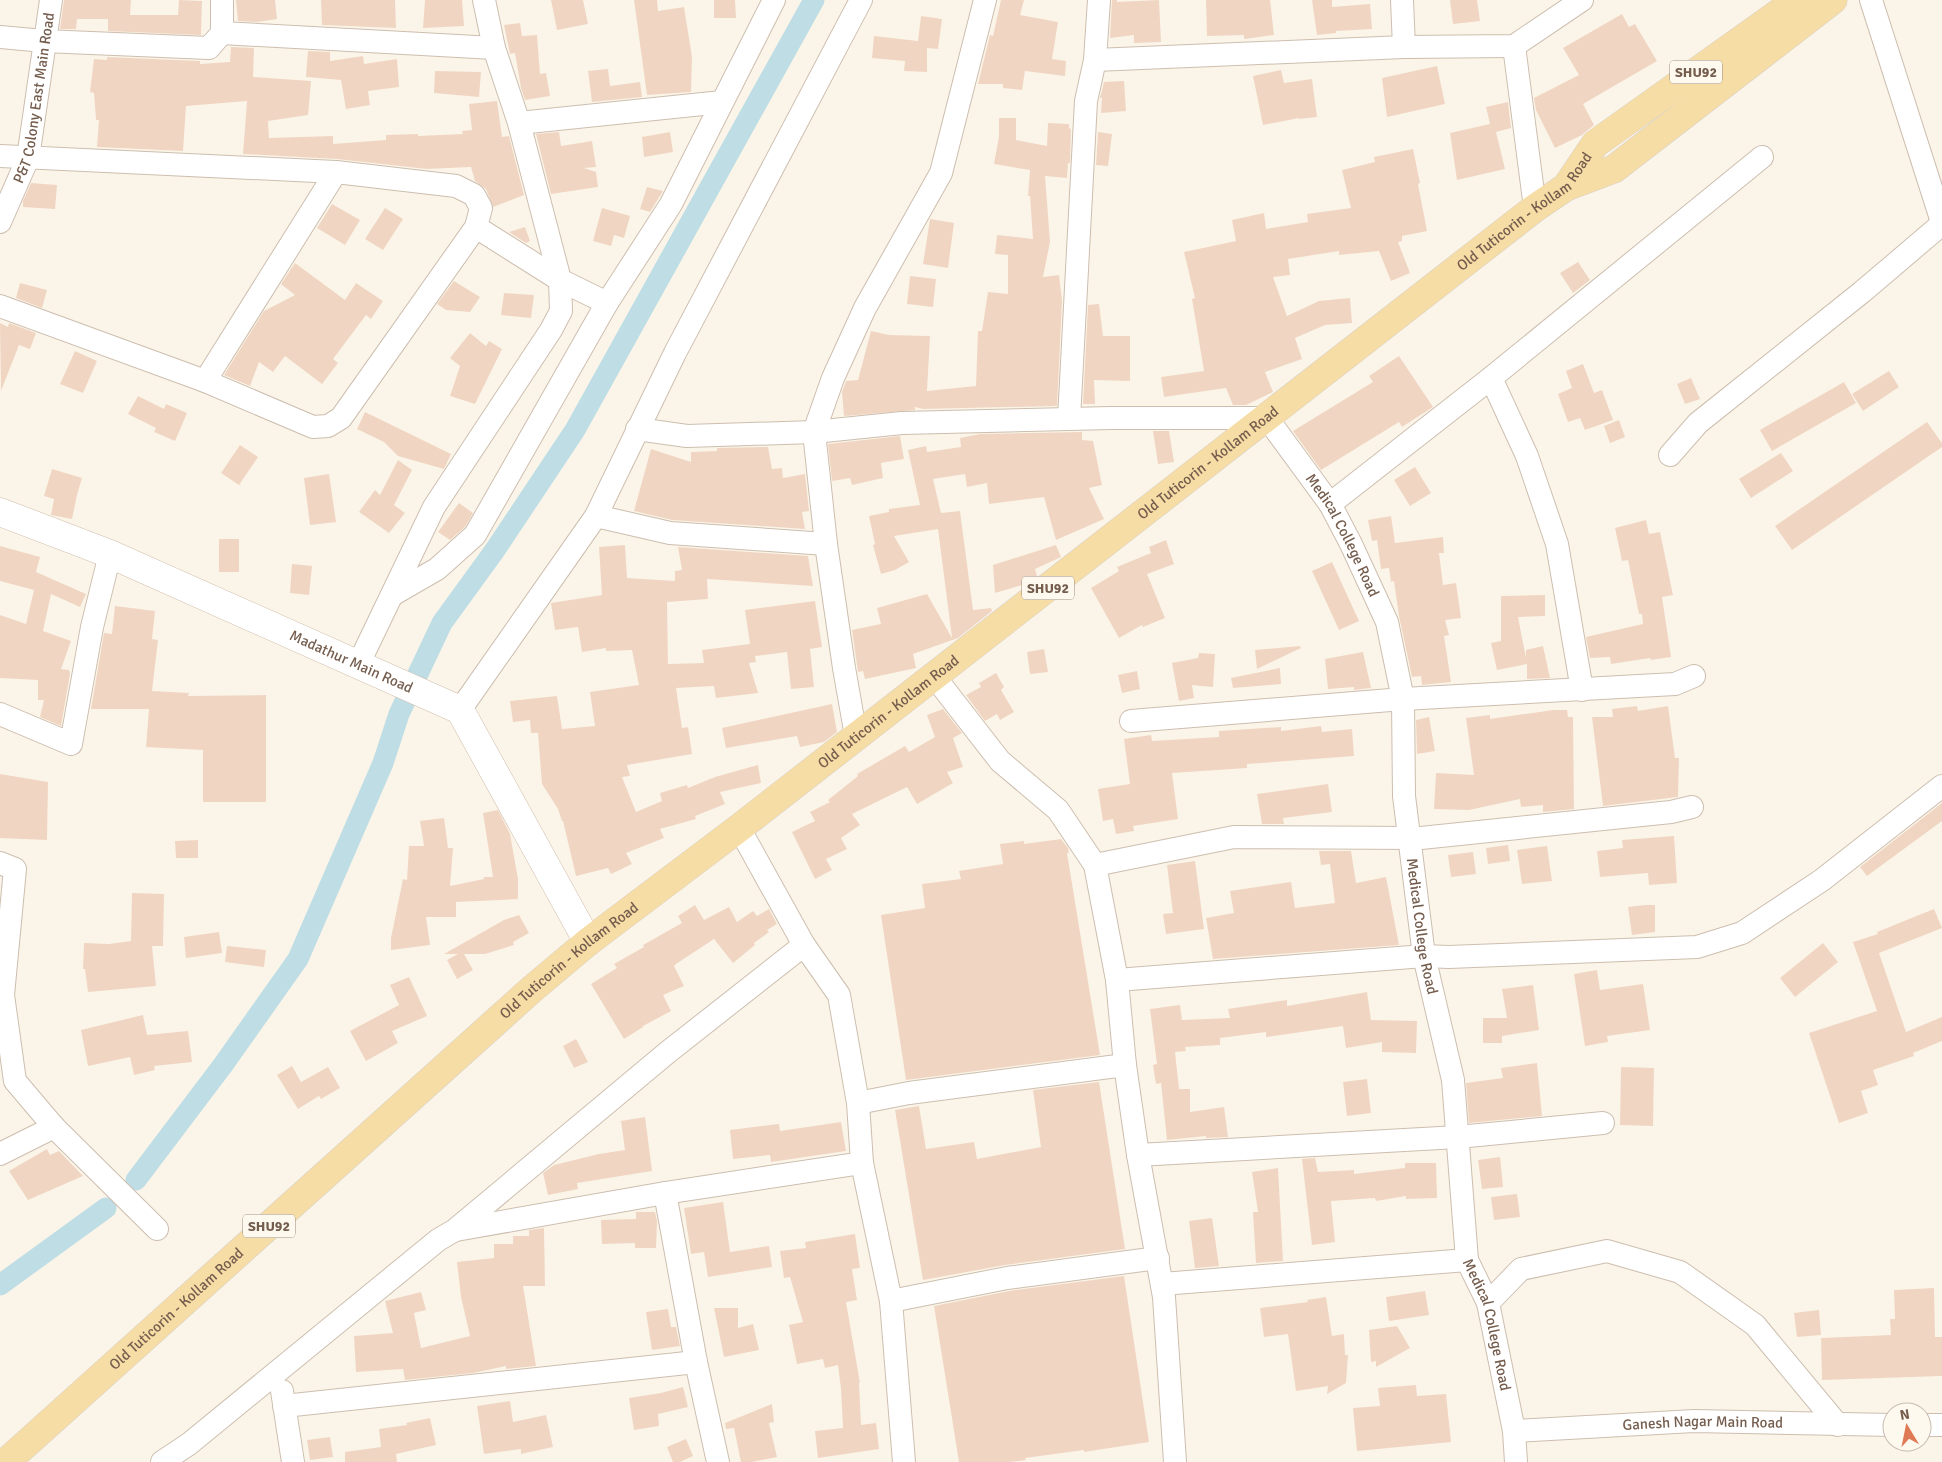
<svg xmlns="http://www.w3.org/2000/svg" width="1942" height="1462" viewBox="0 0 1942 1462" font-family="Signika,sans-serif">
	<rect width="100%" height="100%" fill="#fbf5e9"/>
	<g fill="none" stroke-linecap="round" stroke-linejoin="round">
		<path stroke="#bedde5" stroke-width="21" d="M136 1180 223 1065 298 959 383 763 399 714 442 623 495 550 575 430 814 0
			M0 1285 106 1208"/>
	</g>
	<path fill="#f0d6c2" d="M64 0H131L130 15H178L179 0 202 1 201 35 108 31V19H77L76 29H60Z
		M236 0H275L277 19 257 22 238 21Z
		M321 0H395L396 28 322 25Z
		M425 0H462L464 26 423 28Z
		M551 0H583L588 24 557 30Z
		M634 0H657L658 11 684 7 692 57 691 92 647 95Z
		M714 0H735L736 18H714Z
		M1001 0H1024L1020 15 1058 22 1052 59 1066 61 1065 76 1025 71 1022 90 1003 88V84H978L990 35 993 36Z
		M1112 0H1117V2L1159 0 1161 42 1134 43V35L1110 38Z
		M1206 0H1270L1274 35 1244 39V35L1207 36Z
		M1312 0H1332V7L1370 4 1372 29 1336 31V33L1317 35Z
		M1450 0H1477L1480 21 1453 24Z
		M1622 14 1629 27 1635 24 1657 61 1583 104 1594 125 1582 135 1555 148 1536 110 1534 98 1579 75 1563 48Z
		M921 16 942 19 938 49 927 48V72L904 71 905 61 872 58 874 36 918 41Z
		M520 23 522 36 537 35 540 74 546 73 550 96 525 100 521 88 515 53 510 54 504 25Z
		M231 47 254 48 253 77 311 81 308 115 268 121 269 138 333 136V144L386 140V135L418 134V136L463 134 462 131 472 130 469 104 497 101 502 137 509 136 524 195 493 207 486 189 475 181 471 167 427 169 337 159 243 154 247 101 186 106 183 151 97 147 99 120H96L94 93 90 92 94 59 107 60V57L200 61V64L230 62Z
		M308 51 330 52V61L363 56 364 64 397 59 399 87 368 91 370 105 346 109 341 80 306 77Z
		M1437 66 1445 104 1387 117 1382 78Z
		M608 69 610 86 640 82 642 97 592 102 588 71Z
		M1281 70 1284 83 1312 79 1317 117 1299 119V118L1263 125 1253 76Z
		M435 71 481 72 479 97 434 93Z
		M1124 81 1126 111 1101 113 1102 98H1100L1104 82Z
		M1508 102 1511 128 1496 132 1505 169 1457 180 1450 133 1490 124 1486 107Z
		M999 118H1016V140L1047 146 1048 123 1069 124V128L1071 129 1070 163H1068L1067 178 1045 176 1050 242 1043 277 1059 275 1062 301 1057 406 923 409 915 407V410L844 416 842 392 846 381 858 380 871 331 889 335 930 336 927 391 976 386 978 331H982L988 292 1008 294V255L995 254 997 235 1033 239 1030 196H1028L1030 170 994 164 999 136Z
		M559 132 561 146 592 141 596 167 584 168 596 172 598 187 551 194 536 134Z
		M670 132 673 152 644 157 642 137Z
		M1098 132 1112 134 1108 166 1096 165Z
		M1413 149 1420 183 1418 184 1427 231 1402 236V241L1398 242 1410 273 1391 281 1379 251 1339 255V251L1288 259 1290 275 1273 277 1287 316 1319 301 1350 298 1352 323 1325 325 1295 338 1302 359 1265 372 1273 392 1246 405H1233L1226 388 1164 397 1161 377 1204 371 1192 299 1195 298 1184 252 1236 241 1232 220 1264 213 1266 229 1308 222 1307 214 1351 208 1342 170 1375 162 1374 157Z
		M31 183 57 185 55 209 23 207V201Z
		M647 187 663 191 650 212 640 209Z
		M332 204 360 220 345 245 317 228Z
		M385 208 403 219 383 250 365 239Z
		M602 208 630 216 624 238 614 235 611 246 593 241Z
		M930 219 954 223 948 268 923 264Z
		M525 227 530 241 526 243 509 232Z
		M1578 262 1590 280 1573 293 1560 273Z
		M295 263 345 300 356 283 383 301 371 319 366 315 333 359 338 363 322 384 285 356 273 372 259 362 250 386 224 375 264 311 295 295 281 284Z
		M910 276 936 279 933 307 907 304Z
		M454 281 480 297 470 312 446 310 437 304Z
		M20 283 47 290 42 308 16 298Z
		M504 293 534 295 531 318 501 315Z
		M1099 304 1103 336H1130V381L1094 380 1095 404H1083L1088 305Z
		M0 323 8 327 9 323 36 333 30 349 19 345 1 391Z
		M470 333 486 346 489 341 502 349 475 404 450 396 460 366 450 358Z
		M75 351 97 361 83 393 60 384Z
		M1399 356 1433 407 1402 427 1399 422 1321 470 1293 431 1373 382 1369 376Z
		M1583 364 1594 393 1602 390 1613 420 1585 430 1580 418 1568 422 1558 394 1572 388 1566 371Z
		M1889 371 1899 387 1863 411 1852 394Z
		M1691 378 1700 399 1685 404 1677 384Z
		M1844 382 1856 403 1772 451 1760 430Z
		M138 396 164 409 166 404 187 413 175 441 154 432 156 428 128 414Z
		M365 412 451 454 444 469 398 456 384 442 357 429Z
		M1619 420 1625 437 1610 443 1604 426Z
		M1927 422 1942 443V447L1792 550 1775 526Z
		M1153 431H1169L1174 462 1158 464Z
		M1082 432V440L1093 441 1102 485 1089 488 1104 519 1056 540 1044 497 989 504 987 483 967 487 965 474 933 479 941 513 960 511 973 610 991 608 992 611 958 638 913 654 916 668 865 679 863 671 858 672 852 630 881 624 877 608 927 594 952 638 938 529 894 536 909 562 895 570 881 574 873 545 875 544 869 516 889 512V509L920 505 908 450 926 446 927 452 961 447 960 438 980 434Z
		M900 436 904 459 881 463 883 478 852 485 850 478 832 481 828 444Z
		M240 445 258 457 239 485 221 473Z
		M768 447 772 469 782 468 783 478 805 474 809 511 802 512 805 529 672 520 634 511 651 449 691 462V452L717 451V448Z
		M1781 453 1793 471 1751 498 1739 479Z
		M398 460 412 470 394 505 405 513 389 533 359 512 375 490 380 495Z
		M1415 467 1431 493 1410 506 1394 480Z
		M52 469 82 478 77 495 72 519 51 515 54 499 44 496Z
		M329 474 336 522 310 525 304 478Z
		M459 503 473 513 465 527 450 540 438 532Z
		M1391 516 1395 543 1443 537 1444 553H1439L1443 585 1456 583 1461 618 1445 620 1449 635 1444 636 1451 682 1422 685 1421 676 1412 677 1399 616 1394 581 1391 582 1389 568 1381 569 1377 540 1372 541 1368 520Z
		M1646 520 1649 534 1660 532 1673 595 1662 597 1671 657 1651 660 1650 658 1611 664 1610 657 1590 658 1586 637 1643 624 1642 614H1639L1628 560 1622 561 1615 528Z
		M219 539H239V572H219Z
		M1166 540 1174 564 1147 574 1165 618 1143 627 1142 625 1119 638 1091 588 1119 571 1117 567 1151 553 1149 547Z
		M625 545 627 578 675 581V571L682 570 678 547 808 556 813 586 707 579 708 599 667 602 668 664 704 663 702 650 750 644 745 610 815 601 822 647 810 649 814 687 791 689 787 652 755 656 756 662 749 663 758 693 716 698 714 686 676 688 682 728 688 727 692 754 627 765 630 776 622 777 636 812 662 801 660 793 687 785 688 788 715 777 758 765 761 783 720 792 725 804 695 816 696 819 660 829 664 838 626 853 632 864 611 874 608 868 576 876 563 821H562L558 809 542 784 538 733H531L530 720 513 722 510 701 557 696 562 729 595 726 590 692 639 685 632 650 606 651V648L582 652 578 627 555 630 551 603 602 595 599 547Z
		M1056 545 1061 557 1035 569 1037 576 1029 583 995 593 993 565Z
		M0 546 40 557 36 572 86 594 80 607 51 594 43 631 71 641 61 669 69 670 70 674 61 726 40 717 44 700H38V680L0 678V615L26 624 34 590 0 581Z
		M1332 562 1359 621 1339 630 1312 571Z
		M292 564 312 566 309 595 290 593Z
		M1545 595V616L1518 617 1526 658V650L1543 646 1550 678 1527 679V664L1497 670 1491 643 1501 641V596Z
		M115 606 155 611 152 639 158 640 152 691 189 693 188 696 266 695V802H203V750L146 747 149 709H91L104 633 112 634Z
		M1300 646 1301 648 1257 669 1255 650Z
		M1044 649 1048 672 1030 674 1027 652Z
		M1363 652 1371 688 1354 690V687L1328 689 1325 659Z
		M1199 653 1215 654 1213 687 1192 685 1194 698 1179 701 1172 663 1198 658Z
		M1280 668 1281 684 1233 688 1231 678Z
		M1137 671 1140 689 1122 693 1118 675Z
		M996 673 1004 687 1001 690 1014 712 1000 720 997 714 985 721 966 695 981 687 979 683Z
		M832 704 837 732 824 742 800 747 797 736 726 748 722 728Z
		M1637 706 1638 711 1668 706 1675 758H1679L1678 797 1603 806 1592 717H1613L1612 709Z
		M943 709 962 733 953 738 963 767 947 772 953 783 917 804 907 787 852 814 860 825 841 838 847 849 826 859 832 870 815 879 792 832 815 821 810 812 830 802 828 800 858 776 857 774 905 746 909 752 935 737 927 715Z
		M1553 710H1567L1568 717H1573L1574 809 1543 812V805L1521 807 1520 799 1469 810 1434 809 1436 773 1474 775 1466 718 1490 715V719Z
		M1429 717 1435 751 1417 754 1416 720Z
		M1321 726 1322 732 1352 729 1354 756 1247 764V768L1172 773 1178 819 1133 826 1134 831 1116 834 1113 819 1103 821 1098 789 1130 784 1124 739 1151 735 1152 741 1219 737V731L1281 727V731Z
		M0 774 48 782 47 840 0 838Z
		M1328 784 1332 812 1283 818 1284 824H1262L1257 794Z
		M1942 803V821L1867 876 1860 867Z
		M498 810 510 834 518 879V899L456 902V917H426L430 945 391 950V938L403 879 407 880 409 846H424L420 821 444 818 448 848H453L450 886 484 879V877H493L483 813Z
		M1674 836 1677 883 1649 885 1648 873 1600 877 1597 851 1623 848 1622 840Z
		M1061 839 1068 848 1069 853H1067L1100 1055 906 1080 881 915 925 908 922 884 961 879 959 871 1003 864 1000 844 1024 841V844Z
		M198 840V858H176L175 841Z
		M1508 845 1510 861 1488 864 1486 848Z
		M1547 846 1552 881 1522 884 1517 850Z
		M1319 851H1351L1356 883 1386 877 1399 945 1213 959 1206 918 1234 913 1230 891 1291 882 1295 908 1335 903 1330 864 1321 865Z
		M1473 852 1476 874 1451 877 1448 855Z
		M1195 861 1204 929 1166 934 1163 914 1173 913 1167 865Z
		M132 893 164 894 163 946H152L156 986 88 992 85 969H83L84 943 109 944 131 941Z
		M695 905 704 920 729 907 737 922 753 911 757 916 769 909 777 924 767 930 769 932 754 943 755 945 733 963 714 939 676 964 674 966 684 986 663 995 671 1011 643 1026V1027L624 1039 591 984 617 968 614 964 644 947 643 945 682 923 678 916Z
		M1645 905H1655V932L1632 935 1628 907Z
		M1934 909 1942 928 1879 953 1906 1032 1942 1017V1041L1913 1053 1914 1056 1873 1070 1878 1085 1861 1091 1868 1113 1839 1123 1809 1033 1877 1011 1853 942 1878 934 1877 932Z
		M519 915 529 933 513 942 514 945 485 954H464L473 970 457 979 447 960 458 954H444L504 920Z
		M219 932 222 953 186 958 184 937Z
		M1823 943 1838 962 1795 997 1780 978Z
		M227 946 266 950 264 967 225 962Z
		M1597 970 1600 990 1643 984 1650 1030 1607 1036 1608 1042 1585 1046 1574 974Z
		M409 977 427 1016 392 1031 398 1043 366 1061 350 1031 399 1005 390 985Z
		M1533 985 1539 1030 1502 1036V1043H1483V1018H1507L1502 989Z
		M1367 992 1371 1020 1417 1021 1416 1053 1382 1052V1042L1346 1048 1343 1026 1266 1037V1032L1220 1038V1045L1185 1047 1186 1051 1175 1052 1179 1089H1190V1112L1224 1107 1228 1137 1206 1138V1136L1167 1140 1161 1083 1156 1084 1153 1065 1157 1064 1150 1009 1180 1005 1182 1020 1230 1018 1228 1009 1287 1000V1006Z
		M143 1015 147 1035 188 1031 192 1062 154 1066 155 1070 134 1075 130 1057 88 1066 81 1030Z
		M576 1039 588 1062 574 1068 563 1046Z
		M1537 1063 1542 1116 1469 1123 1466 1083 1503 1078 1501 1068Z
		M292 1066 301 1082 328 1067 340 1088 321 1099 319 1096 298 1109 277 1075Z
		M1621 1067 1654 1068 1653 1126 1620 1125Z
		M1367 1079 1371 1113 1347 1116 1343 1082Z
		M1099 1082 1125 1249 1005 1265 923 1280 895 1110 919 1106 926 1149 974 1142 977 1159 1041 1147 1033 1090Z
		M645 1117 652 1171 577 1183 578 1189 548 1195 543 1173 554 1165 599 1154 625 1150 621 1121Z
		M841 1122 846 1151 771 1162 770 1155 733 1159 730 1130 779 1124 780 1131Z
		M47 1149 50 1155 59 1151 83 1176 28 1200 9 1171Z
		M1500 1157 1503 1187 1482 1189 1478 1160Z
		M1315 1158 1318 1172 1354 1170V1174L1405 1168V1163H1436L1437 1198 1406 1199V1196L1376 1201 1375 1198 1331 1201 1335 1242 1312 1245 1302 1159Z
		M1278 1168 1283 1261 1256 1263 1253 1212H1258L1252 1172Z
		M1517 1194 1520 1217 1494 1220 1491 1197Z
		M723 1202 730 1252 769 1246 772 1267 708 1277 704 1252 691 1254 684 1208Z
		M636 1212H655L657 1221 656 1248H635V1243L602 1244 601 1220 636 1219Z
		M1212 1218 1219 1266 1195 1268 1189 1221Z
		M544 1228 545 1286H523L536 1366 506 1369V1366L473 1373 405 1380 403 1369 356 1372 354 1336 393 1333 385 1301 421 1292 426 1310 414 1313 421 1348 470 1336 461 1297 457 1262 494 1258V1244H513V1236H529V1230Z
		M855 1234 860 1268 852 1269 857 1300 846 1302 860 1383H859L861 1425 876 1423 879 1449 818 1458 815 1431 843 1428 841 1389 838 1365 825 1368 823 1359 797 1364 789 1325 803 1322 790 1277 784 1278 780 1251 806 1248 805 1242Z
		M1124 1276 1149 1442 1084 1452V1450L1025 1458 1026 1460 1009 1462H959L934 1306 1009 1291Z
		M1934 1288 1935 1337H1942V1376L1822 1380 1821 1338 1891 1335 1890 1319H1895L1894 1290Z
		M1425 1291 1429 1315 1389 1321 1386 1297Z
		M1326 1297 1332 1336 1344 1334 1345 1355H1348L1346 1383 1327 1394 1328 1386 1296 1391 1288 1334 1264 1337 1260 1308 1308 1302 1307 1300Z
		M714 1308H738V1328L753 1324 759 1350 724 1357Z
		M668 1309 671 1327H676L680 1346 652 1350 646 1312Z
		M1819 1310 1821 1335 1797 1337 1794 1313Z
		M1397 1326 1410 1348 1376 1367V1361L1371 1362 1369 1330Z
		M1416 1385 1417 1396 1446 1394 1451 1442 1357 1451 1353 1408 1380 1406 1378 1388Z
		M683 1387 688 1407 658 1414 659 1426 634 1430 629 1398 661 1393Z
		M510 1401 513 1422 546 1415 553 1447 521 1454V1449L484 1454 477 1406Z
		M772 1404 774 1422 769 1423 777 1457 752 1462H741L734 1428 726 1429 725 1423Z
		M430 1418 436 1445 396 1454 397 1462H345V1452L381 1447 379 1429 407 1425 406 1423Z
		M330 1437 333 1457 310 1460 307 1440Z
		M686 1439 693 1456 680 1462H673L667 1447Z"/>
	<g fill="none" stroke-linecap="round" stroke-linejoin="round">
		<defs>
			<g id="street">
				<path d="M484 0 494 48 519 123 722 102"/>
				<path d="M1402 0 1404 47"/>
				<path d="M1871 0 1942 222"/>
				<path d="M222 33 494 48"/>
				<path d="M0 37 44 41 209 48 222 33V0"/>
				<path d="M1514 46 1535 208"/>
				<path d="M1095 60 1404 47 1514 46 1582 0"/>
				<path d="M0 156 336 172 456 186 474 195 481 208 476 227 341 418 328 426 313 427 205 381 0 306"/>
				<path id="s1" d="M0 222 28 158 51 0"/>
				<path d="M476 227 560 280 607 303"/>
				<path d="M1491 378 1527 456 1557 544 1582 690"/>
				<path d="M205 381 336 172"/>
				<path d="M1069 419 1086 101 1095 60 1099 0"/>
				<path id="s2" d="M637 429 687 436 814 432 902 423 1111 418H1267L1330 504 1351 544 1387 622 1403 699 1404 796 1424 956 1453 1080 1467 1260 1488 1303 1514 1431 1516 1462"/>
				<path d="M1670 455 1698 423 1862 292 1942 224"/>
				<path d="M1330 504 1491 378 1762 157"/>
				<path d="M596 516 670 533 826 544"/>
				<path d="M392 595 437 569 475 535 607 303 671 204 774 0"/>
				<path d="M358 665 434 507 551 330 561 311 560 280 519 123"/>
				<path d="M934 676 1000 761 1058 810 1095 865 1117 980 1125 1065 1138 1155 1164 1297 1175 1462"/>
				<path d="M460 710 596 516 675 353 861 0"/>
				<path d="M0 714 71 744 92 627 110 554"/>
				<path d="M1131 721 1403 699 1675 684 1694 676"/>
				<path d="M856 736 844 668 826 544 814 432 833 378 865 308 941 173 985 0"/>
				<path d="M0 863 15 869 3 995 15 1081 54 1127 157 1229"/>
				<path d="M1095 865 1234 837 1421 838 1671 812 1692 807"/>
				<path d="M804 945 839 995 858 1103 862 1163 891 1301 904 1462"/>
				<path d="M1117 980 1424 956 1449 957 1697 947 1742 933 1822 880 1942 786"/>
				<path d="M858 1103 909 1093 1125 1065"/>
				<path d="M0 1154 54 1127"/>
				<path d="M1138 1155 1458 1137 1603 1123"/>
				<path d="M665 1193 696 1362 718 1462"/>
				<path d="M456 1230 665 1193 862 1163"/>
				<path d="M1162 1284 1467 1260"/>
				<path d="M891 1301 1007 1278 1158 1258"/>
				<path d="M1488 1303 1521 1269 1607 1251 1680 1272 1755 1325 1838 1425"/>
				<path d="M282 1391 293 1462"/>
				<path d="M284 1406 696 1362"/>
				<path d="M1922 1425H1942"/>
				<path id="s3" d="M1514 1431 1694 1421 1892 1425"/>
				<path d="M162 1462 189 1444 438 1240 455 1230 668 1052 804 945 739 828"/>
			</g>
			<g id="secondary">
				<path id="s4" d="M0 512 110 554 460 710 588 942"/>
			</g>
			<g id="primary">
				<path d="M1566 187 1614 169 1833 0"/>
				<path id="s5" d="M6 1462 531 990 588 942 739 828 1535 208 1566 187 1595 144 1797 0"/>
			</g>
		</defs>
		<use href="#street" stroke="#cdbeaf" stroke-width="24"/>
		<use href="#secondary" stroke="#d0bead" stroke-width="29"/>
		<use href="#primary" stroke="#d8d2cd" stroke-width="29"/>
		<use href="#street" stroke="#fff" stroke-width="22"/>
		<use href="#secondary" stroke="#fff" stroke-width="28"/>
		<use href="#primary" stroke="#f6dca5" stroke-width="28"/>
	</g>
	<g text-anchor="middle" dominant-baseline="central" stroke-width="4" stroke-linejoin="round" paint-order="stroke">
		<g fill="#fef9ef" stroke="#9e8c7e" stroke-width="1">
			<rect x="1670" y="60.5" width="52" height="23" rx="4"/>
			<rect x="1022" y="576.5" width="52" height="23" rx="4"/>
			<rect x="243" y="1214.5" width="52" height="23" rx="4"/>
		</g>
		<g font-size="14" font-weight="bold" fill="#755d4e">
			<text x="1696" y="72">SHU92</text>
			<text x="1048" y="588">SHU92</text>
			<text x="269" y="1226">SHU92</text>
		</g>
		<g font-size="15" fill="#755d4e" stroke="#fef9ef">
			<text stroke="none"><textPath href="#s1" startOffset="130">P&amp;T Colony East Main Road</textPath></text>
			<text stroke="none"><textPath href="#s5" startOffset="1969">Old Tuticorin - Kollam Road</textPath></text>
			<text stroke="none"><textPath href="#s5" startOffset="1564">Old Tuticorin - Kollam Road</textPath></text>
			<text stroke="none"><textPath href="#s2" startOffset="771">Medical College Road</textPath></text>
			<text stroke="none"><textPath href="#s4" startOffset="382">Madathur Main Road</textPath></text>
			<text stroke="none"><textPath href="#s5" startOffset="1159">Old Tuticorin - Kollam Road</textPath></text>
			<text stroke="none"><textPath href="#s2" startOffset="1176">Medical College Road</textPath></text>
			<text stroke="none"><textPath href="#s5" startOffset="754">Old Tuticorin - Kollam Road</textPath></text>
			<text stroke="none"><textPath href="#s5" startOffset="229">Old Tuticorin - Kollam Road</textPath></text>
			<text stroke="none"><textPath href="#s2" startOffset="1582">Medical College Road</textPath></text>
			<text stroke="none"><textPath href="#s3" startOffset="189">Ganesh Nagar Main Road</textPath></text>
		</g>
	</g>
	<g transform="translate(1907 1427) rotate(350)"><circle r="24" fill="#fef9ef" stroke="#c7bbaf"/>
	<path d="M0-4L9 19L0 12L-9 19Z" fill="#de7a55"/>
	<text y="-8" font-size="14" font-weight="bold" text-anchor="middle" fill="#755d4e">N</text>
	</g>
</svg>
